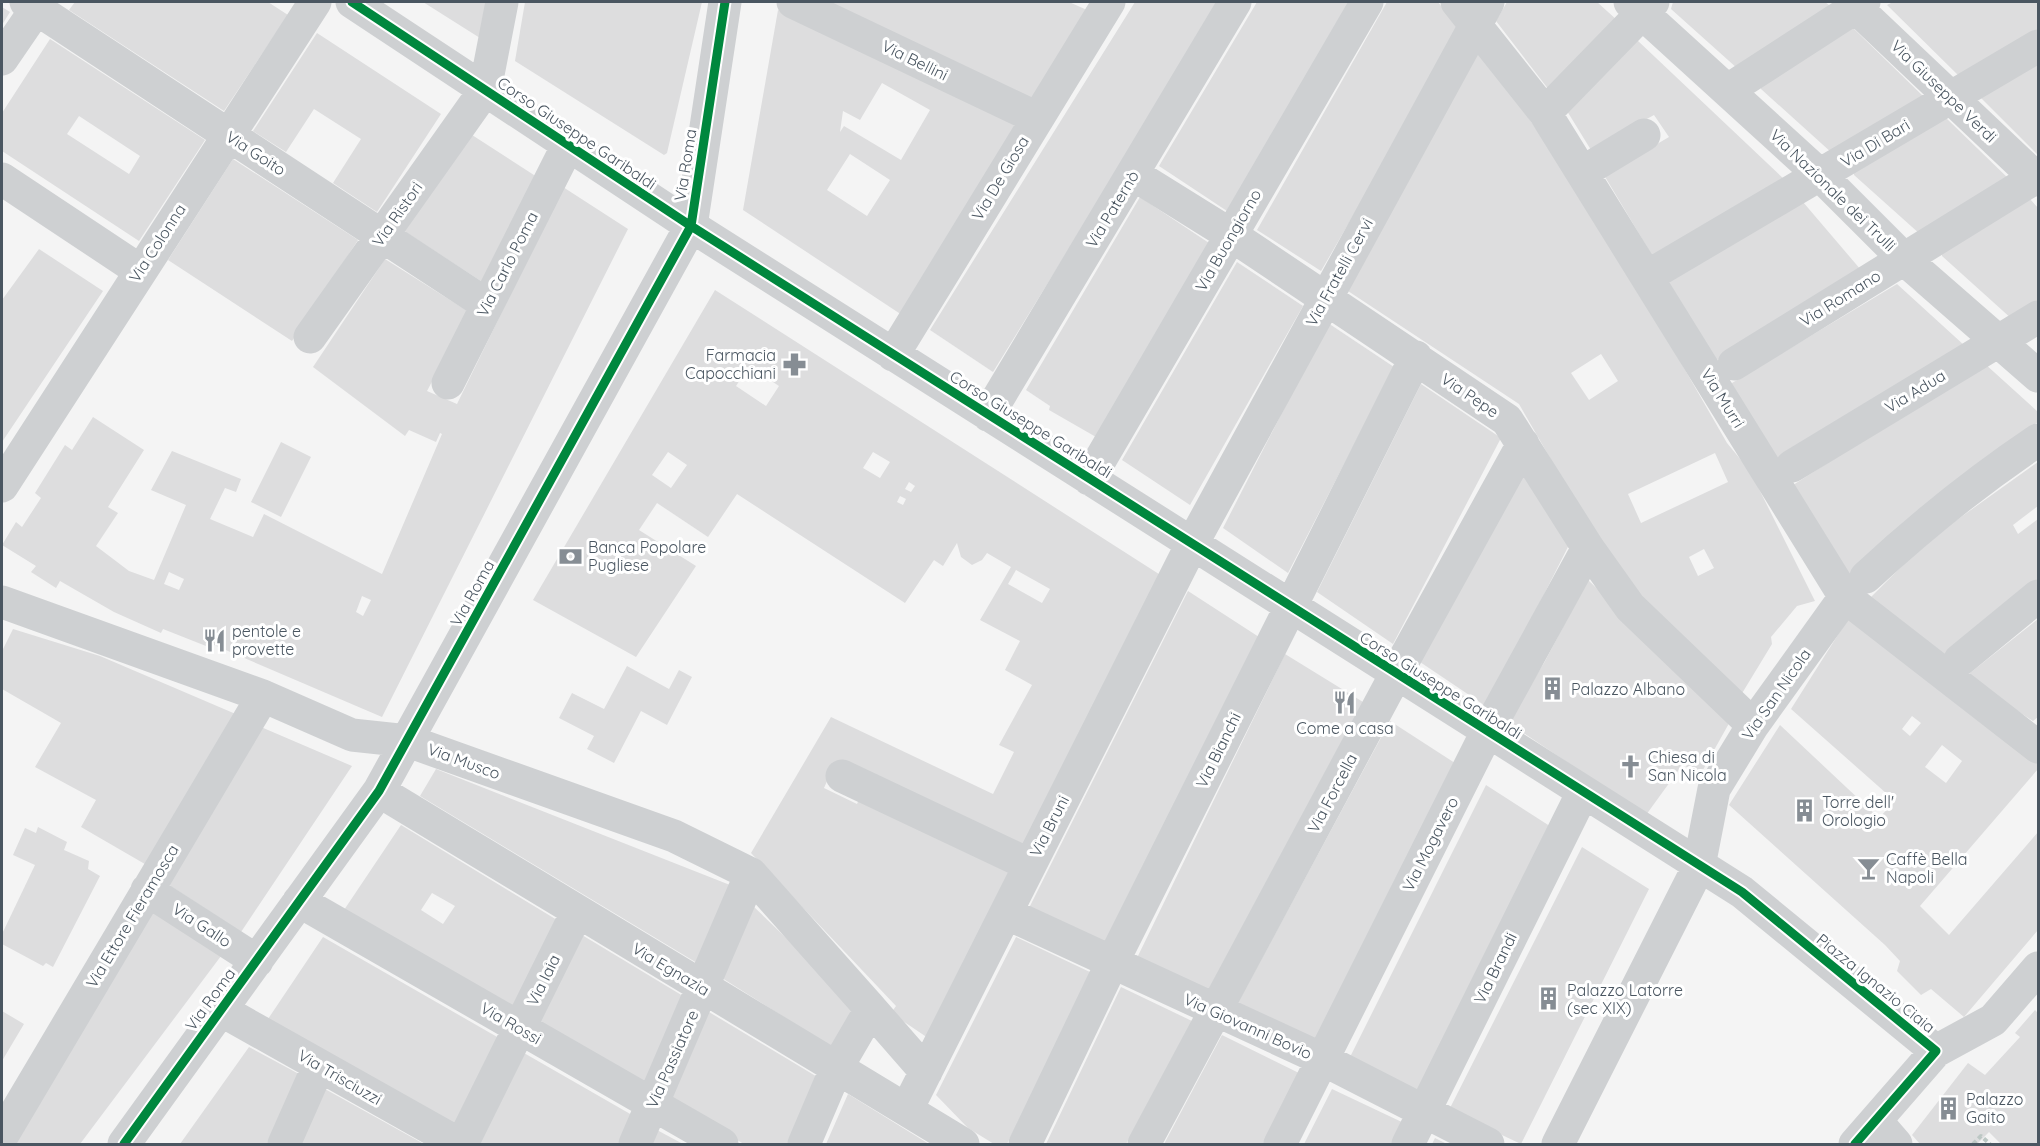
<svg xmlns="http://www.w3.org/2000/svg" width="2040" height="1146" viewBox="0 0 2040 1146" font-family="Quicksand,sans-serif">
	<rect width="100%" height="100%" fill="#f4f4f4"/>
	<path fill="#ddddde" fill-rule="evenodd" d="M75 2H268L288 15 224 111 69 10Z
		M423 2H490L480 38Z
		M525 2H702L667 153 664 155 515 61Z
		M823 2H1069L1087 10 1033 101Z
		M1135 2H1221L993 372 930 330Z
		M1257 2H1351L1227 211 1159 166Z
		M1387 2H1438L1460 31 1321 271 1257 230Z
		M1507 2H1597L1618 21 1549 90 1496 21Z
		M1673 2H1825L1833 8 1738 69 1671 9Z
		M1893 2H2038V30L1960 77 1887 5Z
		M2 7 10 12 2 25Z
		M778 10 954 95 1017 122 902 315 743 210ZM882 83 930 110 901 160 844 126 840 132 843 111 860 120ZM850 154 890 180 867 216 827 190Z
		M1852 27 1925 98 1832 153 1761 89 1760 85Z
		M317 33 441 114 377 212 333 183 361 139 314 109 286 152 253 131Z
		M50 39 205 140 139 241 2 151V113ZM79 116 140 156 129 174 67 134Z
		M1637 40 1785 180 1653 257 1604 175 1669 137 1654 115 1591 150 1567 111Z
		M1477 53 1507 87 1545 142 1642 295 1727 443 1750 471 1815 601 1797 606 1771 637 1772 644 1741 695 1632 595 1598 541 1519 404 1348 291ZM1601 354 1618 381 1589 400 1571 373ZM1715 453 1728 482 1641 523 1628 494ZM1704 549 1714 568 1698 576 1689 557Z
		M2038 62V155L1980 97Z
		M1945 117 2010 180 1921 235 1854 175V171Z
		M469 133 537 177 484 283 404 231Z
		M233 159 358 240 292 341 168 260Z
		M563 187 628 229 382 717 207 642 206 646 163 629 161 633 114 612 60 581 56 588 31 572 36 566 2 545 16 522 22 527 41 498 35 493 65 445 72 450 93 417 144 450 108 507 118 513 96 546 129 571 154 580 186 505 151 490 172 451 241 479 236 492 225 488 210 519 253 537 264 514 382 574 442 434 440 433 436 442 409 430 405 436 313 367 385 259 469 312 427 391 457 404ZM169 572 184 579 179 590 164 584ZM362 596 371 600 363 616 356 612Z
		M1140 197 1209 243 1096 437 1049 410 1050 406 1026 390Z
		M2030 199 2038 208V305L2013 320 1942 256V252Z
		M1803 202 1861 270 1714 362 1667 282Z
		M39 249 103 291 2 442V300Z
		M1237 262 1303 306 1190 505 1122 460Z
		M1897 284 1965 346 1775 463 1727 386Z
		M715 290 1162 576 1023 847 836 761 824 788 857 804 860 797 1012 867 928 1038 891 1013 896 1006 751 853 831 717 993 794 1014 752 999 745 1032 685 1005 670 1020 641 980 620 1011 567 987 553 982 560 972 565 961 557 957 543 943 566 934 560 905 603 737 494 708 537 657 503 639 530 696 566 636 657 533 600ZM749 366 779 386 766 406 736 386ZM668 452 687 465 671 488 652 475ZM873 452 890 462 880 478 863 468ZM909 482 915 486 911 492 905 489ZM900 496 906 499 903 505 897 502ZM1016 570 1050 589 1042 603 1008 584Z
		M1328 323 1394 367 1288 573 1223 528Z
		M1984 363 2038 412V422L2004 445 1849 575 1790 487Z
		M1421 384 1501 438 1393 644 1317 592Z
		M281 442 311 457 281 517 251 502Z
		M2038 462V506L2013 525 2018 534 2038 519V582L1939 660 1871 597 1926 542Z
		M1523 472 1573 537 1487 707 1420 662Z
		M1588 580 1732 718 1699 777 1683 764 1646 815 1507 722 1544 663Z
		M1188 591 1259 637 1106 945 1029 908Z
		M1848 619 2038 760V769L1920 906 1949 935 2038 832V930L1964 1017 1931 989 1921 995 1897 971 1900 961 1885 945 1729 805 1780 725 1879 818 1895 801 1791 709ZM1912 716 1921 723 1910 736 1902 729ZM1942 745 1962 761 1946 783 1925 767Z
		M2038 619V717L2033 721 1965 677Z
		M13 629 100 656 238 715 150 867 81 827 96 800 35 767 61 723 2 689V651Z
		M1285 654 1363 702 1207 993 1136 960Z
		M627 666 669 689 679 670 692 677 667 725 641 711 614 763 587 749 594 736 559 718 572 693 604 709Z
		M1390 721 1458 765 1318 1047 1235 1008Z
		M261 727 352 766 241 932 166 883Z
		M436 769 730 885 697 963 420 796Z
		M1486 785 1556 830 1421 1096 1348 1061Z
		M401 825 557 920 512 1011 342 913ZM432 893 455 906 443 924 421 910Z
		M38 827 67 842 64 850 89 861 88 869 100 876 53 967 46 963 43 966 2 944V934L35 865 13 855 25 828 36 833Z
		M1582 847 1649 889 1521 1144 1449 1110Z
		M753 906 858 1007 833 1048 722 978Z
		M150 909 221 956 80 1144H6Z
		M582 935 683 996 644 1088 537 1026Z
		M323 937 499 1038 455 1129 266 1022Z
		M1016 937 1092 973 1007 1144H994L968 1128 936 1095Z
		M1121 987 1192 1021 1126 1144H1046Z
		M2035 1010 2038 1013V1144H2001L1989 1132 1977 1144H1920L1912 1135 1968 1063 1985 1075 2020 1037 2015 1033Z
		M2 1011 24 1024 2 1061Z
		M709 1012 819 1078 790 1144H744L670 1102Z
		M1222 1035 1303 1075 1269 1144H1164Z
		M249 1047 299 1074 268 1144H180Z
		M524 1053 632 1115 620 1144 479 1143Z
		M325 1089 424 1144H301Z
		M1332 1089 1406 1124 1396 1144H1304Z
		M848 1094 929 1144H826Z
		M657 1130 683 1144H651Z
		M1435 1138 1447 1144H1432Z"/>
	<g fill="none" stroke-linecap="round" stroke-linejoin="round">
		<path stroke="#bcc7c4" stroke-width="4" stroke-dasharray="4.5 3" stroke-linecap="butt" d="M1973 1144 1981 1136 1990 1144"/>
		<path stroke="#ced0d2" stroke-width="33" d="M26 2 486 304
			M352 2 691 226 1742 892 1936 1051 1855 1144
			M793 2 1037 118
			M1457 2 1545 113 1845 597 2038 747
			M1630 2 1821 176 1904 259 2038 376
			M1850 2 2038 180
			M2 59 41 2
			M1728 90 1864 2
			M1545 113 1653 2
			M1583 172 1644 135
			M1133 174 1231 235 1507 420 1588 548 1630 607 1753 725
			M2 179 139 270
			M1648 276 2038 46
			M310 337 485 90 502 2
			M893 355 1109 2
			M1734 364 2038 176
			M448 383 568 145
			M988 415 1235 2
			M1792 466 2038 317
			M1089 479 1367 2
			M2 486 315 2
			M1866 577C1920 527 1977 481 2038 440
			M2 602 263 696 352 735 408 741 674 836 751 874 871 1009
			M1960 660 2038 596
			M842 776 1030 865
			M379 791 963 1144
			M147 890 257 961
			M299 901 722 1144
			M1006 913 1322 1059 1488 1144
			M221 1010 459 1144
			M1936 1051 1993 1020 2038 968
			M907 1109 1192 544 1488 2
			M1876 1121 1896 1144
			M2 1136 263 696
			M124 1144 379 791 691 226 725 2
			M284 1144 319 1065
			M462 1144 577 912
			M635 1144 751 874
			M804 1144 836 1069 871 1009 926 1072
			M1025 1144 1112 963 1416 357
			M1144 1144 1396 674 1523 444
			M1280 1144 1487 732 1588 548
			M1408 1144 1583 792
			M1558 1144 1699 866 1714 789 1753 725 1845 597"/>
		<defs>
			<path id="cycleway" d="M352 2 691 226 1742 892 1936 1051 1855 1144
				M124 1144 379 791 691 226 725 2"/>
		</defs>
		<use href="#cycleway" stroke="#fff" stroke-width="13"/>
		<use href="#cycleway" stroke="#00873e" stroke-width="9"/>
	</g>
	<defs>
		<symbol id="pharmacy-bare" viewBox="-9 -9 18 18"><path d="M-2-6h4v4h4v4h-4v4h-4v-4h-4v-4h4Z" fill="#868d94" stroke="#fff" stroke-width="2.5" paint-order="stroke"/></symbol>
		<symbol id="bank-bare" viewBox="-9 -9 18 18"><path d="M-6-4H6V4H-6ZM0-2.3a2.3 2.3 0 1 0 0 4.6a2.3 2.3 0 1 0 0-4.6Z" fill="#868d94" stroke="#fff" stroke-width="2.5" paint-order="stroke"/></symbol>
		<symbol id="restaurant-bare" viewBox="-9 -9 18 18"><path d="M-5-6h1v4h1v-4h1v4h1v-4h1v5L-1.5 .5V6h-2V.5L-5-1ZM5-6V6H3V1.5H1.5Q1.5-4 5-6Z" fill="#868d94" stroke="#fff" stroke-width="2.5" paint-order="stroke"/></symbol>
		<symbol id="building-bare" viewBox="-9 -9 18 18"><path d="M-4-6H4V6H1V3H-1V6H-4ZM-2.5-4.3h1.7v1.8h-1.7ZM.8-4.3h1.7v1.8H.8ZM-2.5-1h1.7V.8h-1.7ZM.8-1h1.7V.8H.8Z" fill="#868d94" stroke="#fff" stroke-width="2.5" paint-order="stroke"/></symbol>
		<symbol id="church-bare" viewBox="-9 -9 18 18"><path d="M-1.2-6h2.4v3.5h3.3v2.4h-3.3V6h-2.4V-.1h-3.3v-2.4h3.3Z" fill="#868d94" stroke="#fff" stroke-width="2.5" paint-order="stroke"/></symbol>
		<symbol id="bar-bare" viewBox="-9 -9 18 18"><path d="M-6-5H6L.8 .8V4.5H3.5V6h-7V4.5H-.8V.8Z" fill="#868d94" stroke="#fff" stroke-width="2.5" paint-order="stroke"/></symbol>
	</defs>
	<g fill-rule="evenodd">
		<use href="#pharmacy-bare" x="778" y="348" width="33" height="33"/>
		<use href="#bank-bare" x="554" y="540" width="33" height="33"/>
		<use href="#restaurant-bare" x="198" y="624" width="33" height="33"/>
		<use href="#building-bare" x="1536" y="672" width="33" height="33"/>
		<use href="#restaurant-bare" x="1328" y="686" width="33" height="33"/>
		<use href="#church-bare" x="1614" y="750" width="33" height="33"/>
		<use href="#building-bare" x="1788" y="794" width="33" height="33"/>
		<use href="#bar-bare" x="1852" y="852" width="33" height="33"/>
		<use href="#building-bare" x="1532" y="982" width="33" height="33"/>
		<use href="#building-bare" x="1932" y="1092" width="33" height="33"/>
	</g>
	<g text-anchor="middle" dominant-baseline="central" stroke-width="6" stroke-linejoin="round" paint-order="stroke">
		<g font-size="16" fill="#4a5661" stroke="#fff">
			<text transform="translate(915 60) rotate(26)">Via Bellini</text>
			<text transform="translate(1944 91) rotate(44)">Via Giuseppe Verdi</text>
			<text transform="translate(577 133) rotate(34)">Corso Giuseppe Garibaldi</text>
			<text transform="translate(1875 143) rotate(-31)">Via Di Bari</text>
			<text transform="translate(256 153) rotate(33)">Via Goito</text>
			<text transform="translate(685 165) rotate(-81)">Via Roma</text>
			<text transform="translate(1000 178) rotate(-59)">Via De Giosa</text>
			<text transform="translate(1833 190) rotate(44)">Via Nazionale dei Trulli</text>
			<text transform="translate(1112 209) rotate(-59)">Via Paternò</text>
			<text transform="translate(397 214) rotate(-55)">Via Ristori</text>
			<text transform="translate(1228 240) rotate(-60)">Via Buongiorno</text>
			<text transform="translate(157 243) rotate(-57)">Via Colonna</text>
			<text transform="translate(507 264) rotate(-63)">Via Carlo Poma</text>
			<text transform="translate(1339 272) rotate(-61)">Via Fratelli Cervi</text>
			<text transform="translate(1840 298) rotate(-32)">Via Romano</text>
			<text transform="translate(1915 391) rotate(-31)">Via Adua</text>
			<text transform="translate(1470 395) rotate(34)">Via Pepe</text>
			<text transform="translate(1723 398) rotate(58)">Via Murri</text>
			<text transform="translate(1031 424) rotate(32)">Corso Giuseppe Garibaldi</text>
			<text transform="translate(472 593) rotate(-61)">Via Roma</text>
			<text transform="translate(1441 685) rotate(32)">Corso Giuseppe Garibaldi</text>
			<text transform="translate(1776 694) rotate(-55)">Via San Nicola</text>
			<text transform="translate(1218 750) rotate(-64)">Via Bianchi</text>
			<text transform="translate(464 761) rotate(20)">Via Musco</text>
			<text transform="translate(1332 793) rotate(-62)">Via Forcella</text>
			<text transform="translate(1049 826) rotate(-63)">Via Bruni</text>
			<text transform="translate(1430 844) rotate(-63)">Via Mogavero</text>
			<text transform="translate(132 916) rotate(-59)">Via Ettore Fieramosca</text>
			<text transform="translate(202 925) rotate(33)">Via Gallo</text>
			<text transform="translate(1495 968) rotate(-64)">Via Brandi</text>
			<text transform="translate(671 969) rotate(31)">Via Egnazia</text>
			<text transform="translate(543 980) rotate(-64)">Via Iaia</text>
			<text transform="translate(1876 983) rotate(39)">Piazza Ignazio Ciaia</text>
			<text transform="translate(210 999) rotate(-54)">Via Roma</text>
			<text transform="translate(511 1023) rotate(30)">Via Rossi</text>
			<text transform="translate(1248 1026) rotate(24)">Via Giovanni Bovio</text>
			<text transform="translate(672 1059) rotate(-66)">Via Passiatore</text>
			<text transform="translate(340 1077) rotate(30)">Via Trisciuzzi</text>
		</g>
		<g font-size="16" fill="#4a5661" stroke="#fff" text-anchor="start">
			<text x="776" y="355" text-anchor="end">Farmacia<tspan x="776" dy="18">Capocchiani</tspan></text>
			<text x="588" y="547">Banca Popolare<tspan x="588" dy="18">Pugliese</tspan></text>
			<text x="232" y="631">pentole e<tspan x="232" dy="18">provette</tspan></text>
			<text x="1571" y="689">Palazzo Albano</text>
			<text x="1345" y="728" text-anchor="middle">Come a casa</text>
			<text x="1648" y="757">Chiesa di<tspan x="1648" dy="18">San Nicola</tspan></text>
			<text x="1822" y="802">Torre dell'<tspan x="1822" dy="18">Orologio</tspan></text>
			<text x="1886" y="859">Caffè Bella<tspan x="1886" dy="18">Napoli</tspan></text>
			<text x="1567" y="990">Palazzo Latorre<tspan x="1567" dy="18">(sec XIX)</tspan></text>
			<text x="1966" y="1099">Palazzo<tspan x="1966" dy="18">Gaito</tspan></text>
		</g>
	</g>
	<rect width="2040" height="1146" fill="none" stroke="#4a5661" stroke-width="6"/>
</svg>
